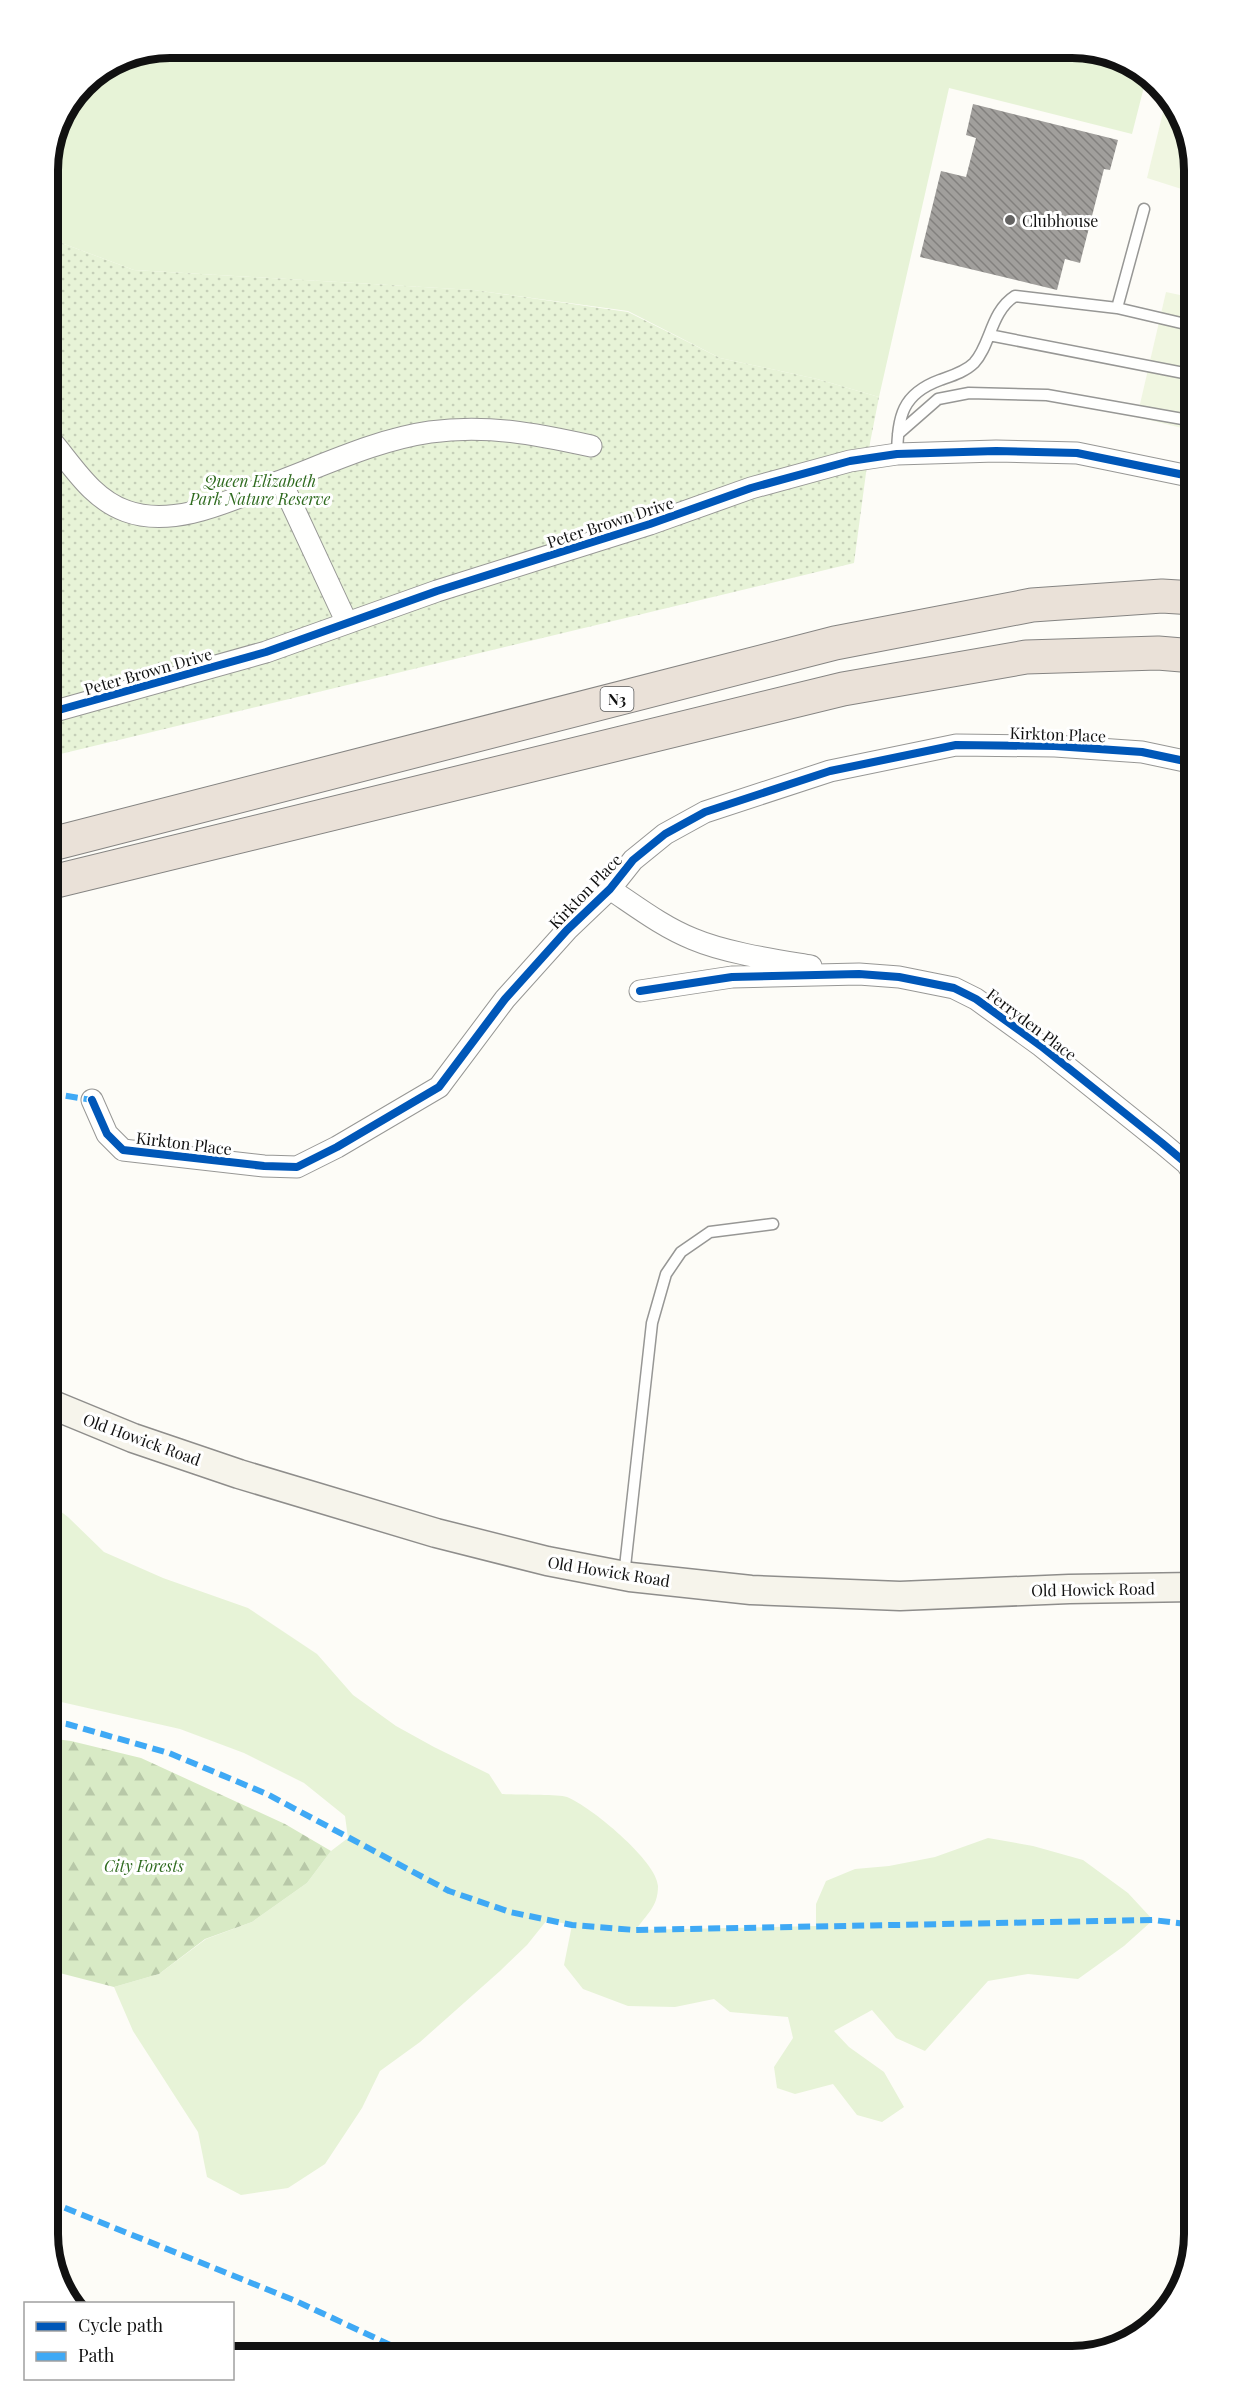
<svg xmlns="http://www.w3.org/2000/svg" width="1242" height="2404" viewBox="0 0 1242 2404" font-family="'Playfair Display',serif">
	<defs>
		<pattern id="forest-firs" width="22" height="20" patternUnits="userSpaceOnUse" patternTransform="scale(1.5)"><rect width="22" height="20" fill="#d8eac5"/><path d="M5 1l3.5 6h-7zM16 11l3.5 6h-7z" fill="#b8c8a8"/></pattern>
		<pattern id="park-dots" width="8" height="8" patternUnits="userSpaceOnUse" patternTransform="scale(1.5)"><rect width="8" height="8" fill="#e7f3d7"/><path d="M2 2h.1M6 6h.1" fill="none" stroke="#c5cfb8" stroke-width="1.8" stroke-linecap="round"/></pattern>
		<pattern id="building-back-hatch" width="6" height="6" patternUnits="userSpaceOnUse" patternTransform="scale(1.5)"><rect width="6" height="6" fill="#a19f9c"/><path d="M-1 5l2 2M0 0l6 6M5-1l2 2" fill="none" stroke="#82807e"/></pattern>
	</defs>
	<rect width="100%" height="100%" fill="#fdfcf7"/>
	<path fill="#e7f3d7" d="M171 48H1079L1147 75 1132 134 949 88 879 397 817 379 720 358 628 311 473 290 134 270 48 238V163L58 124 84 84 124 57Z
		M48 1502 68 1517 104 1552 163 1578 248 1608 317 1654 353 1695 396 1726 434 1747 489 1774 502 1794C516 1795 556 1794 567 1797 590 1806 657 1861 658 1886 658 1908 646 1914 636 1930L816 1926V1904L826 1881 855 1869 889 1866 935 1857 988 1838 1033 1846 1083 1860 1128 1893 1153 1920 1124 1946 1078 1979 1028 1974 988 1981 925 2051 896 2038 872 2010 834 2031 849 2047 884 2072 904 2107 882 2122 857 2115 833 2084 795 2094 777 2088 774 2067 793 2038 788 2017 730 2012 714 1999 675 2007 628 2006 583 1989 564 1965 572 1925 547 1920 527 1945 500 1971 420 2042 380 2071 362 2108 325 2164 288 2188 241 2195 207 2177 198 2132 133 2031 114 1987 159 1974 206 1939 252 1922 307 1883 331 1851 348 1838 345 1816 304 1783 244 1753 180 1729 48 1699Z"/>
	<path fill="url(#forest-firs)" d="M48 1738 71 1741 141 1758 285 1824 331 1851 307 1883 252 1922 205 1939 159 1974 114 1987 48 1970Z"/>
	<path fill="url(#park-dots)" d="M48 238 134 270 474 290 628 312 720 358 817 379 879 397 870 443 854 563 48 757Z"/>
	<path fill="#f0f6e1" d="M1166 100 1185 124 1194 171V193L1147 178Z
		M1166 292 1194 298V431L1137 417Z"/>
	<path fill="url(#building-back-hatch)" d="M973 104 1118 140 1110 170 1104 169 1080 263 1065 259 1057 290 920 257 941 171 966 177 976 138 966 135Z"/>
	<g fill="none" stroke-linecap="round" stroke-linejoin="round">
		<defs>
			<path id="lane" d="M1117 308 1144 209
				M989 335 1194 375
				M898 434 938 399 969 393 1047 395 1194 421
				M897 454C898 416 902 394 940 380 951 376 965 372 974 363 991 345 990 312 1015 296L1117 308 1194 326
				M624 1576 652 1323 666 1274 681 1252 710 1232 773 1224"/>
			<path id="street" d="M48 437C72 464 90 498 126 511 172 528 227 502 270 485 322 466 375 440 430 432 487 424 536 434 591 446
				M281 481 347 623
				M48 713 266 652 437 591 650 524 751 488 850 461 897 454 996 451 1077 453 1194 477
				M610 889C637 907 663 927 693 939 726 953 775 960 811 966
				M640 991 732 977 859 974 899 977 954 988 976 999 1041 1046 1162 1143 1187 1164 1194 1175
				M92 1100 107 1134 123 1150 264 1166 297 1167 337 1147 439 1087 505 999 567 930 610 889 633 860 665 834 705 812 830 771 956 745 1055 746 1142 752 1194 763"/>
			<path id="secondary" d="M48 1403 133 1438 239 1474 436 1533 547 1561 630 1577 751 1590 900 1596 1069 1589 1194 1587"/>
			<path id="highway" d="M48 845 835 643 1032 605 1162 596 1194 598
				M48 883 843 689 1026 657 1158 653 1194 656"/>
		</defs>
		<use href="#lane" stroke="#979795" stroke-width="13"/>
		<use href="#street" stroke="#979795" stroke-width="23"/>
		<use href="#secondary" stroke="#8e8d8b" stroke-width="31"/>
		<use href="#highway" stroke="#858482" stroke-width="35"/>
		<use href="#lane" stroke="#fffffe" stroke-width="10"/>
		<use href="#street" stroke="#fffffe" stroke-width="21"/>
		<use href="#secondary" stroke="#f6f4eb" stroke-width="28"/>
		<use href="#highway" stroke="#eae1d8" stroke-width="33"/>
		<path stroke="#3fa9f5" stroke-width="6" stroke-dasharray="12 6" stroke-linecap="butt" d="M48 1093 92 1100
			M48 1721 67 1724 169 1753 267 1794 449 1891 510 1912 572 1925 635 1930 1153 1920 1194 1925
			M48 2201 296 2301 414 2356"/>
		<defs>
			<path id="cycleway" d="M48 713 266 652 437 591 650 524 751 488 850 461 897 454 996 451 1077 453 1194 477
				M640 991 732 977 859 974 899 977 954 988 976 999 1041 1046 1162 1143 1187 1164 1194 1175
				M92 1100 107 1134 123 1150 264 1166 297 1167 337 1147 439 1087 505 999 567 930 610 889 633 860 665 834 705 812 830 771 956 745 1055 746 1142 752 1194 763"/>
		</defs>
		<use href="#cycleway" stroke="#fff" stroke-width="11"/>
		<use href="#cycleway" stroke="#0057b8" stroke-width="8"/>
	</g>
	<circle fill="#646362" stroke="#fff" stroke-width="2" cx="1010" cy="220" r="6"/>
	<g text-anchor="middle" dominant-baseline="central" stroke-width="6" stroke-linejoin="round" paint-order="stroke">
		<rect fill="#fff" stroke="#585858" stroke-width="1.5" x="600.5" y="687" width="33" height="24" rx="4.5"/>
		<g font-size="15" font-weight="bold" fill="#111">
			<text x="617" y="699">N3</text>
		</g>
		<g font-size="16" fill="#111" stroke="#fff" text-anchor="start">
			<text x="1022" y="220">Clubhouse</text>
		</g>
		<g font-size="16" font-style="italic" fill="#2f6b1f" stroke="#fff">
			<text x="260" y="480">Queen Elizabeth<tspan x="260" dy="18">Park Nature Reserve</tspan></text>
			<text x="144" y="1865">City Forests</text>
		</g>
		<g font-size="16" fill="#111" stroke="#fff">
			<text transform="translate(610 522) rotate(-18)">Peter Brown Drive</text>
			<text transform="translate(148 671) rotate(-16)">Peter Brown Drive</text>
			<text transform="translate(1058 734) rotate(2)">Kirkton Place</text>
			<text transform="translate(585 891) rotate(-46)">Kirkton Place</text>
			<text transform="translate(1032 1024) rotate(37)">Ferryden Place</text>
			<text transform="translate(184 1143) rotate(7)">Kirkton Place</text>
			<text transform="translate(142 1439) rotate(20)">Old Howick Road</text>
			<text transform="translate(609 1571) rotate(9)">Old Howick Road</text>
			<text transform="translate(1093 1589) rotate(-1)">Old Howick Road</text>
		</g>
	</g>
	<path d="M0 0H1242V2404H0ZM170 58H1072A112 112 0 0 1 1184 170V2234A112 112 0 0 1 1072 2346H170A112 112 0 0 1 58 2234V170A112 112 0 0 1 170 58Z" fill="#fff" fill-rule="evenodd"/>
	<path fill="none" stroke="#111" stroke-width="8" d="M170 58H1072A112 112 0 0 1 1184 170V2234A112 112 0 0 1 1072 2346H170A112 112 0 0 1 58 2234V170A112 112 0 0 1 170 58Z"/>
	<rect x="24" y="2302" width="210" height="78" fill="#ffffff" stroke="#a0a0a0" stroke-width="1.5"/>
	<rect x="36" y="2322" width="30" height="9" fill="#0057b8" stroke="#a0a0a0" stroke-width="1.5"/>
	<text x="78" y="2332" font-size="18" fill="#111111">Cycle path</text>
	<rect x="36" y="2352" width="30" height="9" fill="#3fa9f5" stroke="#a0a0a0" stroke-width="1.5"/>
	<text x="78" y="2362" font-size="18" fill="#111111">Path</text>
</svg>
